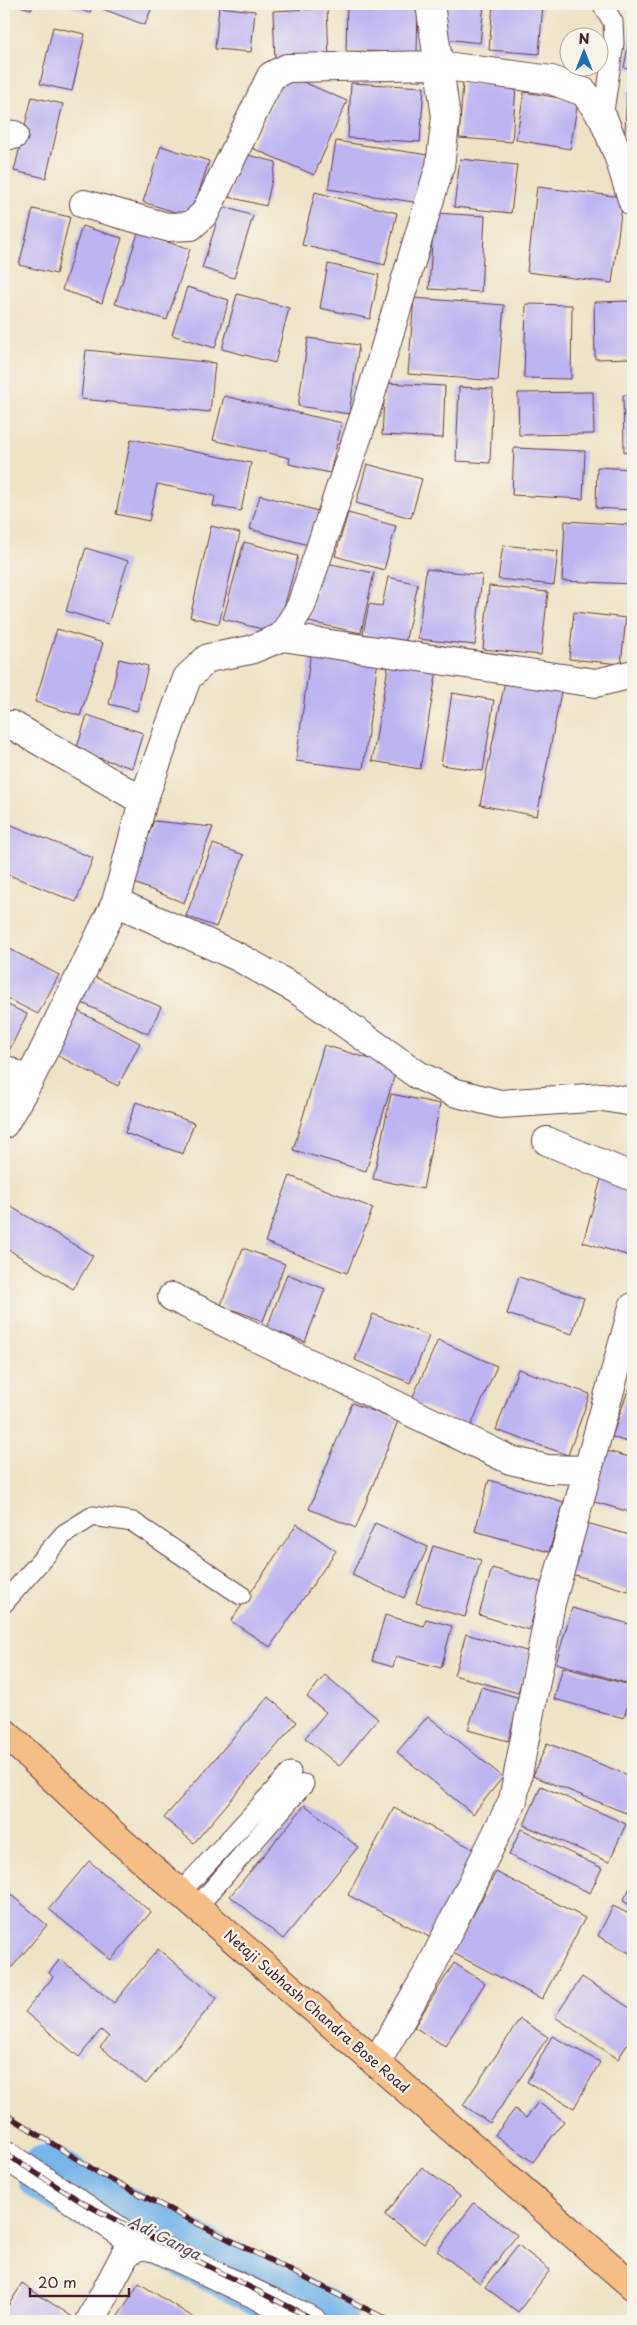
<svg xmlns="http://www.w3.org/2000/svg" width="637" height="2325" viewBox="0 0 637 2325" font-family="'Playpen Sans',sans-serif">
	<rect width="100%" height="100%" fill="#f7f3e8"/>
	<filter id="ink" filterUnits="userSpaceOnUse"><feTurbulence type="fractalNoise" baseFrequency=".02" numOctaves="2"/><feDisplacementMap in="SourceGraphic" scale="10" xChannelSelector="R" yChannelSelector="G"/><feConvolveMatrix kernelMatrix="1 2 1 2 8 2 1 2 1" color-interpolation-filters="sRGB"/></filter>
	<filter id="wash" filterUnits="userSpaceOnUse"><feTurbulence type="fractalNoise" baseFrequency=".0096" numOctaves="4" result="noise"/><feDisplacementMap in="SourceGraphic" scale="20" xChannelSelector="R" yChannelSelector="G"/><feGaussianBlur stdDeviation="1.12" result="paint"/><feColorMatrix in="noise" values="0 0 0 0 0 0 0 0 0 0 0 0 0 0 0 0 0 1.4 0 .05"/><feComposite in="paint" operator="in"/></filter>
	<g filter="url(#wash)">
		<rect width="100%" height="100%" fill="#eee3c6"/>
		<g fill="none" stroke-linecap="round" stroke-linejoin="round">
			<path stroke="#77b6ea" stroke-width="59" d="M47 2174 89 2199 328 2321"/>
		</g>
		<g id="blocks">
			<path fill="#bdb4f2" d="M11 4H33L32 9Z
				M63 4H93L90 13Z
				M105 4H153L145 25 103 9Z
				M347 4 418 5 417 52 346 51Z
				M441 4H484L480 43 438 38Z
				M493 4H543L539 54 489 50Z
				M219 7 255 11 251 52 215 49Z
				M327 8 329 58 275 61 273 11Z
				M632 24H633V70L624 68Z
				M53 27 85 34 72 91 40 84Z
				M285 74 347 101 314 175 252 148Z
				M463 82 516 86 512 142 459 138Z
				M351 83 424 87 420 142 348 138Z
				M627 91H633V152L624 151Z
				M524 92 578 101 570 149 516 140Z
				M32 97 63 104 46 178 14 171Z
				M336 141 428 155 420 203 328 189Z
				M161 146 209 161 191 217 143 202Z
				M240 153 276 162 266 206 229 197Z
				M460 159 517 165 511 213 454 207Z
				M537 187 623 197 612 283 527 272Z
				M315 192 397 213 385 265 302 245Z
				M222 206 253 216 234 278 202 268Z
				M33 209 70 217 56 274 19 265Z
				M434 213 485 216 481 292 429 289Z
				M82 226 122 238 102 303 62 290Z
				M138 233 190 249 167 320 115 304Z
				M328 264 379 275 370 319 320 308Z
				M187 287 229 300 215 348 172 335Z
				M237 294 289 308 275 363 222 349Z
				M414 298 504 305 498 381 408 374Z
				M633 301V358L595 359 594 302Z
				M526 304 572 305 571 379 524 378Z
				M308 338 359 345 349 414 298 406Z
				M86 350 215 363 210 412 81 399Z
				M385 383 445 386 443 438 382 435Z
				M459 387 493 389 490 463 456 461Z
				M593 392 594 434 519 435 518 393Z
				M623 395H633V451L624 452Z
				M224 396 342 423 330 473 289 464 290 458 213 440Z
				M131 439 251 463 241 511 213 506 215 496 157 484 149 521 116 514Z
				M514 448 585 451 583 499 512 495Z
				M367 464 422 479 411 518 356 503Z
				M597 467 633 469V510L596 508Z
				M260 495 318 511 308 545 250 529Z
				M348 513 396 526 384 570 335 556Z
				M565 521 633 525V584L562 581Z
				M211 526 240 533 219 624 190 617Z
				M244 542 298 556 277 633 223 619Z
				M503 545 558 551 554 585 498 579Z
				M86 548 128 561 108 624 66 611Z
				M322 562 374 573 361 633 309 622Z
				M426 569 482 575 475 645 418 639Z
				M388 577 418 584 405 643 363 634 369 604 382 606Z
				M489 586 548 592 541 655 483 649Z
				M574 612 626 618 621 664 569 659Z
				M57 629 103 643 80 716 35 702Z
				M311 651 378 660 363 769 296 761Z
				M119 659 148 666 137 711 109 704Z
				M389 661 437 670 420 769 372 761Z
				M505 681 561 692 537 816 480 805Z
				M452 693 494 700 483 771 441 765Z
				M87 715 143 733 132 768 76 751Z
				M154 821 213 827 184 903 129 881Z
				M4 822 93 858 76 902 4 873Z
				M213 844 244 855 216 927 186 916Z
				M4 946 59 975 38 1014 4 997Z
				M90 975 161 1007 148 1034 78 1001Z
				M4 1003 27 1014 10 1049 4 1046Z
				M72 1008 140 1043 118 1086 50 1052Z
				M324 1045 397 1067 366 1171 293 1150Z
				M4 1083 15 1089 4 1108Z
				M391 1094 440 1104 423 1189 373 1179Z
				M136 1102 194 1123 183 1154 125 1133Z
				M290 1176 373 1208 347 1273 265 1242Z
				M602 1176 633 1185V1257L583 1242Z
				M10 1206 93 1256 73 1289 4 1247V1216Z
				M243 1248 285 1264 263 1321 221 1305Z
				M287 1274 325 1289 305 1342 267 1328Z
				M519 1277 584 1298 572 1334 507 1314Z
				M373 1314 429 1336 410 1383 355 1360Z
				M438 1340 497 1366 471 1426 411 1401Z
				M518 1369 590 1394 568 1455 496 1430Z
				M628 1390 633 1392V1444L612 1437Z
				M352 1403 398 1421 356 1528 309 1509Z
				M603 1450 633 1458V1513L588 1500Z
				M489 1480 564 1502 549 1552 475 1531Z
				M583 1522 633 1536V1571L628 1591 568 1573Z
				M375 1523 428 1547 404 1598 352 1575Z
				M297 1524 336 1551 270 1647 231 1621Z
				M433 1546 481 1560 465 1617 416 1603Z
				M492 1568 543 1583 529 1630 479 1615Z
				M572 1608 633 1625V1685L556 1663Z
				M385 1615 424 1626 426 1619 452 1626 441 1668 396 1656 393 1667 372 1661Z
				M466 1634 530 1652 518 1693 454 1675Z
				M563 1667 633 1686 624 1718 554 1699Z
				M325 1675 378 1719 339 1766 305 1738 326 1712 307 1697Z
				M481 1687 520 1698 508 1741 468 1730Z
				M268 1697 297 1722 194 1843 164 1818Z
				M428 1716 503 1777 473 1814 397 1752Z
				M547 1743 633 1777V1794L626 1813 533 1776Z
				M541 1786 626 1824 609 1862 524 1825Z
				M305 1805 358 1847 283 1939 230 1896Z
				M394 1808 481 1853 435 1940 348 1895Z
				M521 1829 602 1868 590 1893 509 1855Z
				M89 1861 151 1912 111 1960 49 1909Z
				M496 1872 585 1918 542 1999 453 1953Z
				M633 1882V1907L623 1901Z
				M4 1889 47 1925 4 1977Z
				M613 1906 633 1916V1955L598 1936Z
				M158 1949 217 1998 146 2084 100 2047 109 2037 101 2030 79 2057 25 2012 53 1977 49 1973 60 1959 114 2003Z
				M454 1963 485 1983 445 2046 414 2027Z
				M582 1977 633 2010V2036L618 2059 555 2017Z
				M520 2019 548 2037 490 2123 463 2105Z
				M552 2036 600 2062 574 2108 527 2082Z
				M538 2102 564 2121 533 2162 495 2135 515 2109 526 2118Z
				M422 2167 460 2196 424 2244 385 2215Z
				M474 2203 517 2235 480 2283 437 2251Z
				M518 2245 550 2270 518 2312 485 2287Z
				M139 2283 199 2321H115Z
				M22 2284 79 2321H4V2312Z"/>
		</g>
	</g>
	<g filter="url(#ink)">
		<use href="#blocks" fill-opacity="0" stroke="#633c42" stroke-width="1"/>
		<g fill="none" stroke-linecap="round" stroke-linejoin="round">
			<defs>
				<path id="service" d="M602 4 613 22 614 43 603 118
					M4 1603 64 1534 93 1516 133 1522 241 1595
					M180 1893 291 1772
					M197 1907 304 1784"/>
				<path id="minor" d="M4 134 14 135
					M84 204 167 227 191 226 205 213 271 76 287 68 438 65 551 80 584 92 603 118 618 155 633 202
					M282 637 596 683 633 674
					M12 725 143 801
					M116 902 238 957 296 989 418 1075 453 1092 500 1104 603 1097 633 1102
					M4 1069 29 1081
					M4 1124 29 1081 116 902 143 801 187 678 208 658 250 650 282 637 301 606 365 414 440 166 446 117 430 4
					M547 1141 633 1177
					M172 1297 510 1460 548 1469 587 1470
					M376 2063 429 1971 513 1800 551 1603 633 1307
					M4 2154 140 2245 157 2248 312 2321
					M90 2321 126 2253 140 2245"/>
				<path id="primary" d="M4 1732 116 1837 633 2286"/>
			</defs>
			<use href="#service" stroke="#633c42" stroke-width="21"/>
			<use href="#minor" stroke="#633c42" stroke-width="30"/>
			<use href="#primary" stroke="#633c42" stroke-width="30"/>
			<use href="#service" stroke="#fff" stroke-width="19"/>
			<use href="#minor" stroke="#fff" stroke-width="28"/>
			<use href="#primary" stroke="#f6be87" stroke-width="28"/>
			<defs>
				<path id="rail" d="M4 2113 102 2175 390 2321
					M4 2153 85 2204 317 2321"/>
			</defs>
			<use href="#rail" stroke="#4a1f2b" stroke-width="5.5"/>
			<use href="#rail" stroke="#f7f3e8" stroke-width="4" stroke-dasharray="11" stroke-linecap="butt"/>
		</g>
	</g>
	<g text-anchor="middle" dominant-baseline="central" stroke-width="5" stroke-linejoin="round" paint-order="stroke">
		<g font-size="14" fill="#4a1f2b" stroke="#f7f3e8">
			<text transform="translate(317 2011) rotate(41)">Netaji Subhash Chandra Bose Road</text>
		</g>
		<g font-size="15" font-style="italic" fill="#584c64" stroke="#f7f3e8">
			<text transform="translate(165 2237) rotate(27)">Adi Ganga</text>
		</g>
	</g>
	<rect width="637" height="2325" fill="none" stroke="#f7f3e8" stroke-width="20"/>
	<g transform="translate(584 52)"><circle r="24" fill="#f7f3e8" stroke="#b29e9c"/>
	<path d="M0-4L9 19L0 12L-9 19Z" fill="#1f6fb2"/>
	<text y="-8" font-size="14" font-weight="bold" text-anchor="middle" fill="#4a1f2b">N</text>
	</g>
	<path d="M30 2288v8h99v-8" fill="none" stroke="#4a1f2b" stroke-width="2.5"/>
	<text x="38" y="2288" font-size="15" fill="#4a1f2b" stroke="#f7f3e8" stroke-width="4" paint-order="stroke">20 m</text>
</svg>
